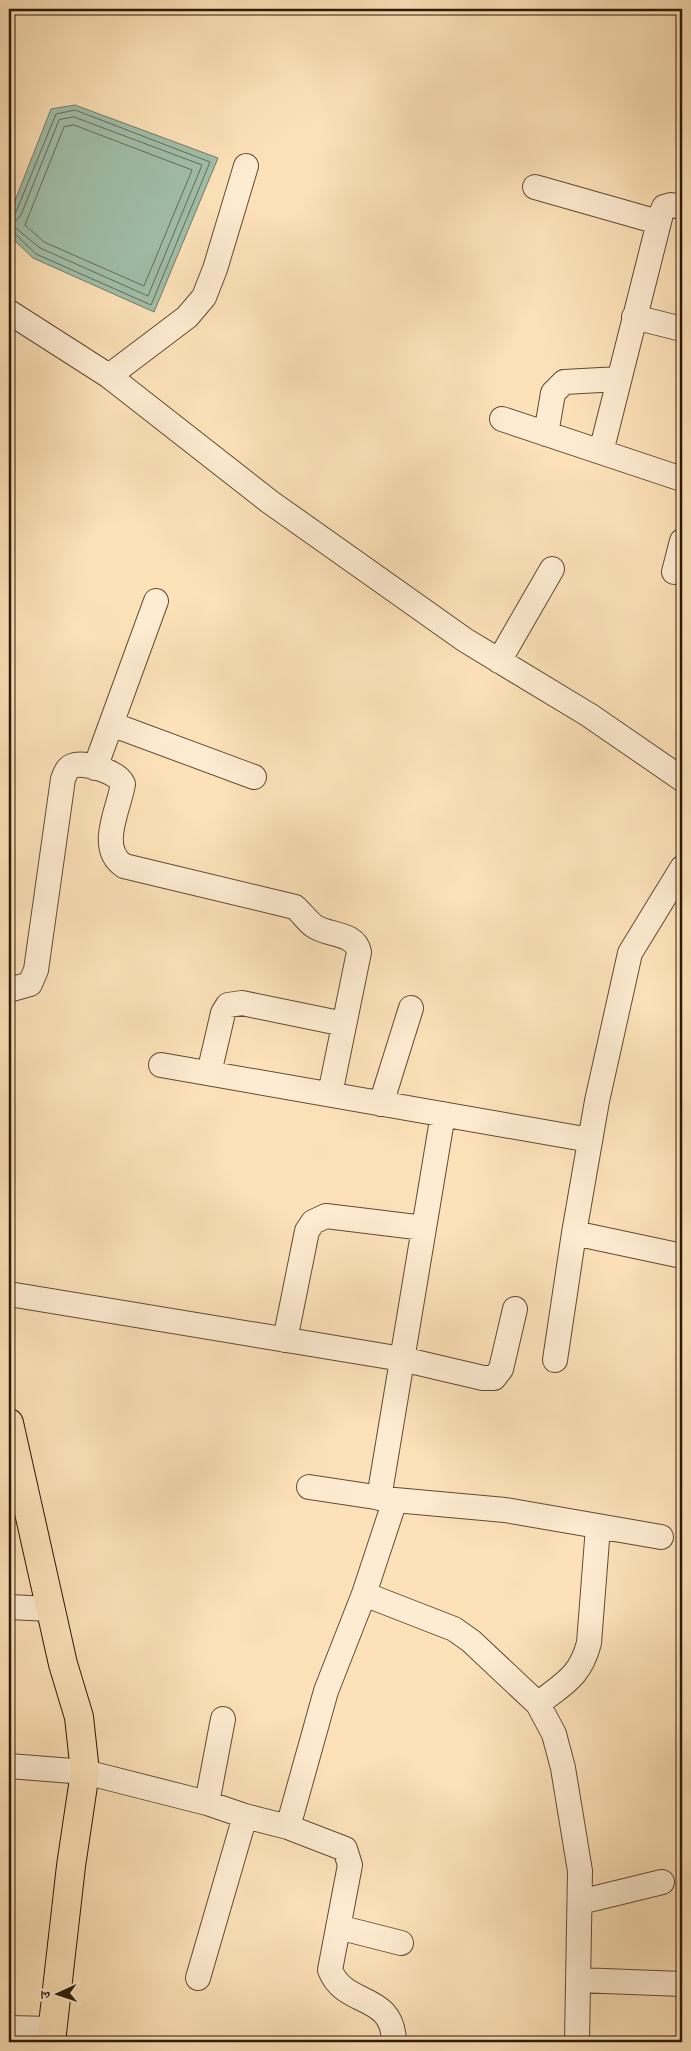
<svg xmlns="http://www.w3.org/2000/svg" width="691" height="2051" viewBox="0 0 691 2051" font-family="'Old Standard TT','Noto Serif Devanagari',serif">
	<rect width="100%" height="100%" fill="#fde2b9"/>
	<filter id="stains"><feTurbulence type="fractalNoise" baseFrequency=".004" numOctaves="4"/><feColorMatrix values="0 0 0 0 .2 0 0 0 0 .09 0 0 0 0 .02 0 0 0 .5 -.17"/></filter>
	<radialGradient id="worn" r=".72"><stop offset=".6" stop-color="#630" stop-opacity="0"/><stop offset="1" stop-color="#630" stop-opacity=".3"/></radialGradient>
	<path fill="#a1bfaa" stroke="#727d69" d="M75 105 218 158 154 312 33 258 9 235V216L51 109Z"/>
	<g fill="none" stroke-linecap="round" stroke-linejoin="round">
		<path stroke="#666c58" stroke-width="1" d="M74 117 202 165 148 296 40 248 12 225 21 215 59 120Z
			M74 125 192 170 144 286 44 242 25 225 64 127Z
			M9 216 16 212 56 114 75 110 210 162 151 305 36 254 14 233 9 232"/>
		<defs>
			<path id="minor" d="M535 187 658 222
				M9 312 109 376 270 502 465 640 589 715 682 779
				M634 317 682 329
				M109 376 187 317 204 297 215 269 246 166
				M502 419 682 479
				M546 434 553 393 564 382 619 379
				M601 452 661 214 664 207 671 205 682 207
				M674 572 682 541
				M499 661 552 569
				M111 724 254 777
				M95 768 156 601
				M9 990 30 984 36 970 63 779C65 774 67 768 72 766 84 761 118 772 123 784 119 809 97 848 124 866L295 907C302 913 307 921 314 926 328 936 355 932 359 952L330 1094
				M161 1065 590 1140
				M209 1073 223 1013 228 1005 242 1003 344 1024
				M381 1104 411 1008
				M574 1233 682 1256
				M9 1294 402 1359 483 1378H494L501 1369 515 1309
				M285 1340 307 1231 313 1222 326 1216 424 1228
				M555 1360 574 1233 597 1101 630 953 682 868
				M309 1487 395 1500 505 1510 661 1537
				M379 1498 443 1114
				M364 1594 454 1629 471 1641 538 1704 554 1734 563 1768 580 1871 577 2042
				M9 1607 51 1609
				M538 1704C564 1683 580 1677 589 1643L598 1527
				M9 1766 85 1772 207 1803 245 1816 288 1827 345 1849 350 1865 330 1970C345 2008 393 1992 394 2042
				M207 1803 223 1719
				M288 1827 326 1691 364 1594 395 1500
				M580 1902 662 1882
				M338 1927 401 1943
				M198 1978 245 1816
				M578 1980 682 1984
				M9 2028 52 2029"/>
			<path id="major" d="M9 1423 63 1664 79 1717 85 1772 71 1866 51 2042"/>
		</defs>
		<use href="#minor" stroke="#604b34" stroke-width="26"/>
		<use href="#major" stroke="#2b1907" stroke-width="30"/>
		<use href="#minor" stroke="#feecd2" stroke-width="24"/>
		<use href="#major" stroke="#fde2b9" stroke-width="28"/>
	</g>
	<rect width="691" height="2051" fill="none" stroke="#fde2b9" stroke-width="30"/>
	<rect x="10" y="10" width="671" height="2031" fill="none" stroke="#2b1907" stroke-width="2.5"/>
	<rect x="15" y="15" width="661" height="2021" fill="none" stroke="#2b1907"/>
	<g transform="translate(58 1994) rotate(267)" stroke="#feecd2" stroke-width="4" paint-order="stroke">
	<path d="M0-4L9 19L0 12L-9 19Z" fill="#2b1907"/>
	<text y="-8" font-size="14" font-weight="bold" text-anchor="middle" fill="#2b1907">उ</text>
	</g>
	<rect width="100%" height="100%" filter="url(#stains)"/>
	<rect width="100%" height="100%" fill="url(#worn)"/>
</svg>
